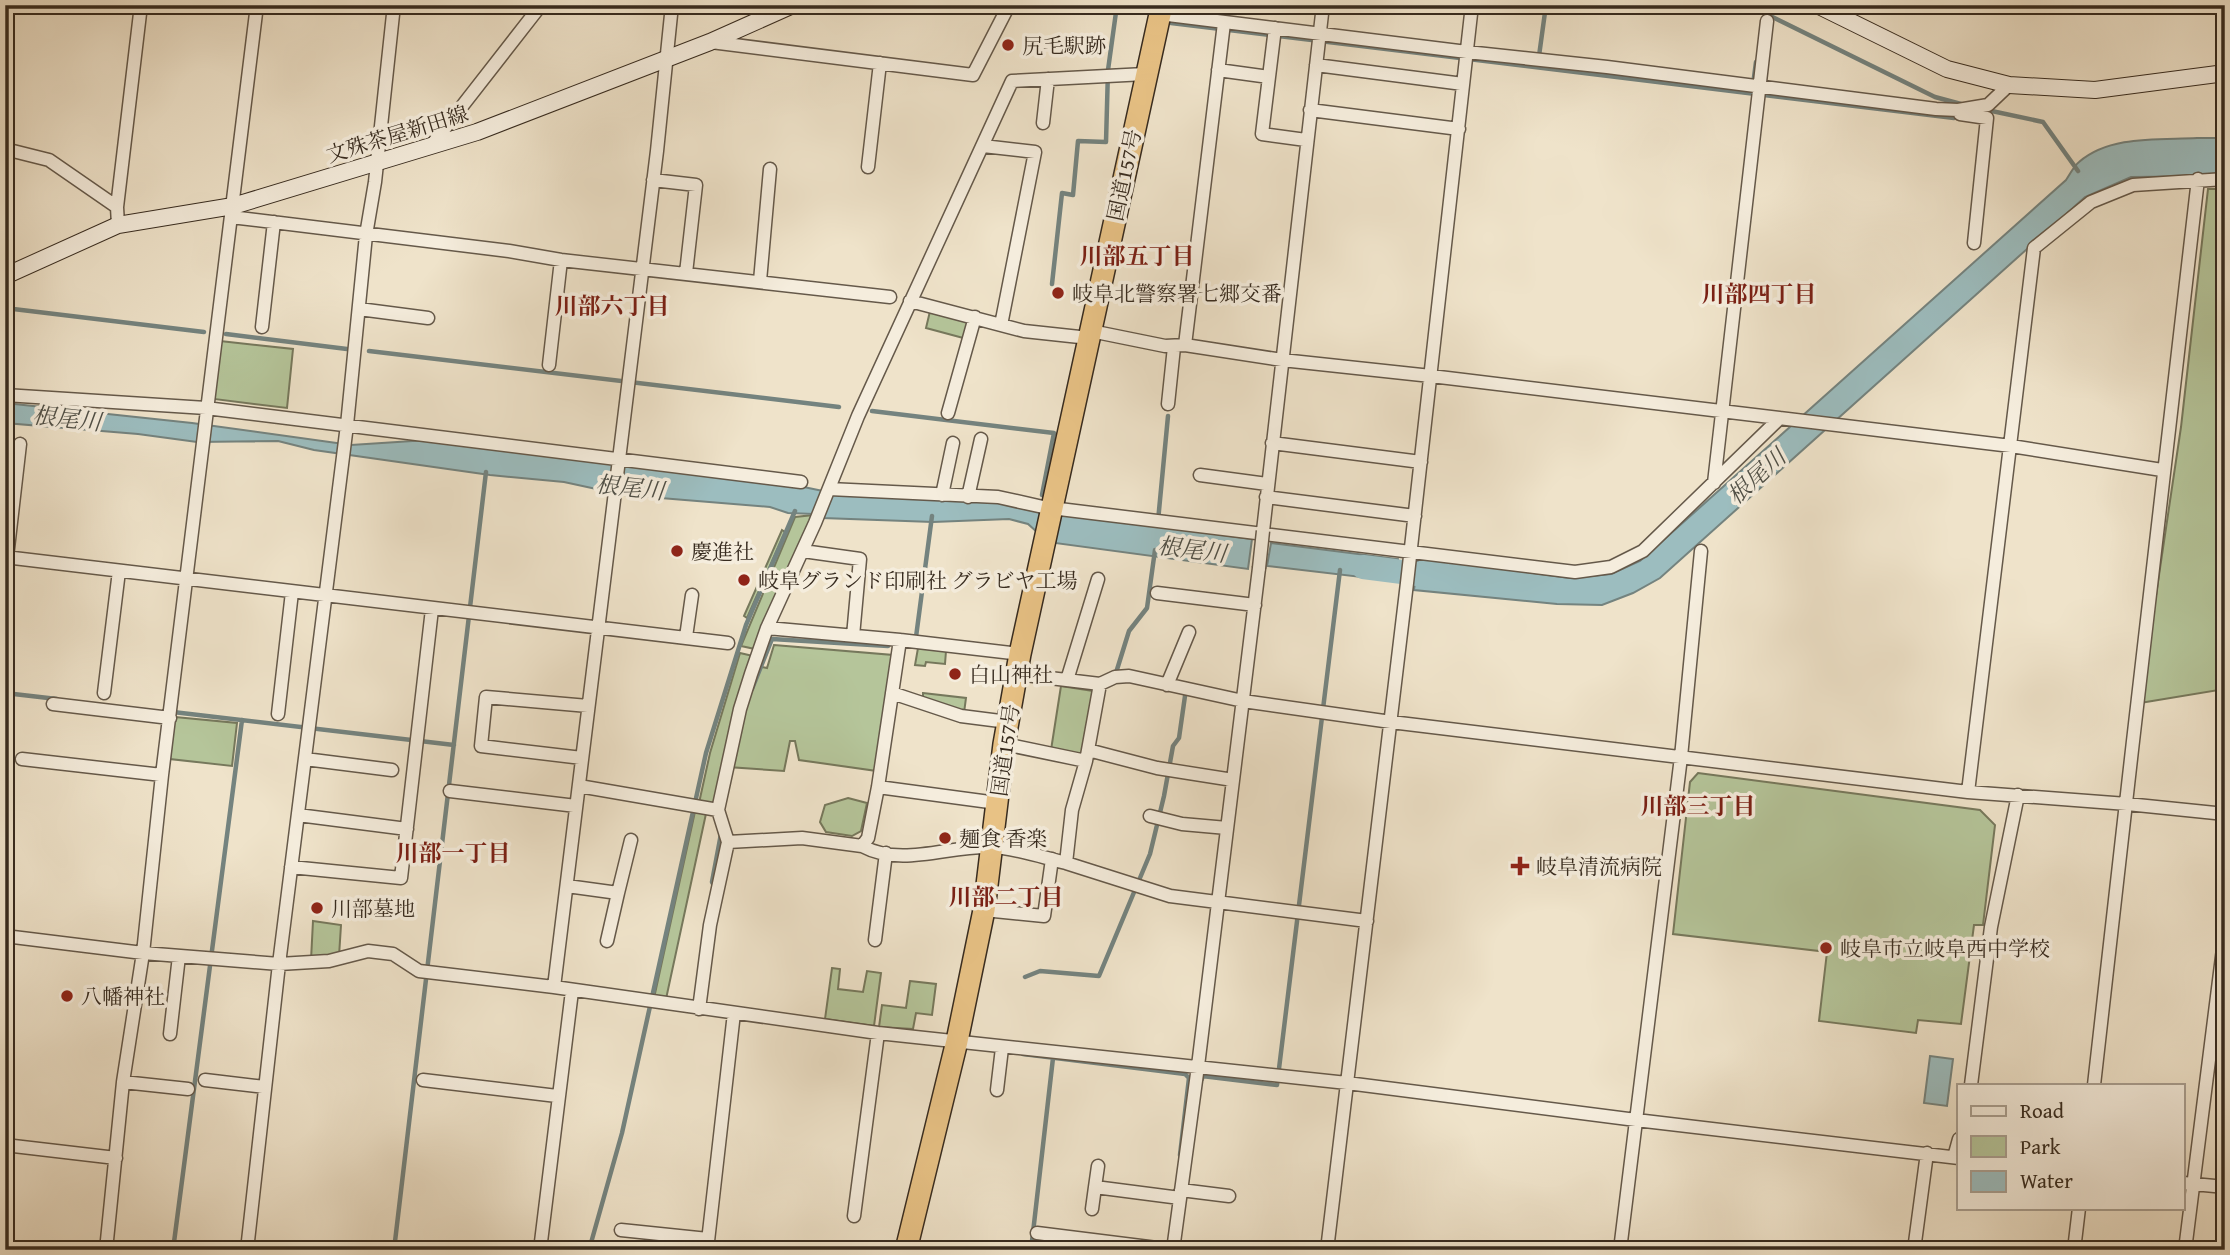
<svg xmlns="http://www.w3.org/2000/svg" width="2230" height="1255" viewBox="0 0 2230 1255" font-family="'Gentium Book Plus','Noto Serif JP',serif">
	<rect width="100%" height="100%" fill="#efe3ca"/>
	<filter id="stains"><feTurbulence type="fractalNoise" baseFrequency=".00286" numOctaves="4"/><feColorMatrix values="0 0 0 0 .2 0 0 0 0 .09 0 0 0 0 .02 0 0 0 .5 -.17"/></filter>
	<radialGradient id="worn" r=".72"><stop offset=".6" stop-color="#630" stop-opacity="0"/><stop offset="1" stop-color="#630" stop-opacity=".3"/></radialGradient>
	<path fill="#b5c59a" stroke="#76785c" stroke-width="2" d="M2208 189H2225V689L2140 703 2181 427Z
		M931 307 974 317 967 339 926 328Z
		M220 341 293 349 287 408 214 399Z
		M814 515 755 649 741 646 795 517Z
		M782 530 785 532 747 618 744 616Z
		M774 645 893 655 877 771 799 760 795 741H790L784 771 728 767 756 666 767 668Z
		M918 648 946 651 945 664 926 662 925 666 915 665Z
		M740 653 753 656 716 805 699 803 710 753Z
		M1061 686 1093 691 1082 756 1051 750Z
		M923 693 966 698 964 713 923 700Z
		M175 717 237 723 232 766 170 759Z
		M1698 773 1980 810 1995 825 1983 925H1974L1961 1024 1918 1020 1916 1033 1819 1021 1827 952 1673 934 1690 782Z
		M848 798 867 803 861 831 852 836 826 832 820 822 825 805Z
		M696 807 707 809 666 999 654 998Z
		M313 921 341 925 339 956 311 960Z
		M832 968 840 969 838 989 863 992 867 971 881 973 874 1026 825 1019Z
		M910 981 936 984 932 1015 916 1013 913 1029 879 1027 882 1005 906 1008Z"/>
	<path fill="#9cbdbf" stroke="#74837f" stroke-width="2" d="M2197 138H2225V176L2131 177 2085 197 1660 578 1633 593 1602 605 1557 604 1414 590 1418 557 1570 578 1611 574 1640 561 2066 180C2070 174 2074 166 2079 162 2110 135 2159 140 2197 138Z
		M5 403 192 423 351 445 428 440 799 486 823 491 814 514 788 513 770 507 624 495 564 482 490 475 314 450 278 441 197 442 138 434 5 423Z
		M832 494 998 501 1041 510 1037 532 1028 524 1009 519 933 522 823 518Z
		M1060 513 1252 539 1248 569 1055 543Z
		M1271 543 1398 559 1395 581 1267 566Z
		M1930 1056 1953 1059 1947 1106 1924 1103Z"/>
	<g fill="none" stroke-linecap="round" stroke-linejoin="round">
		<path stroke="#74837f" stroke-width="4.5" d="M1748 5 1935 97 1961 104
			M1167 19 1171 23 1954 118 1957 114
			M1539 56 1546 5
			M1753 85 1756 62
			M1987 110 2043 122 2078 171
			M1052 284 1062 193 1073 195 1078 141 1106 142 1108 70 1117 5
			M5 308 204 332
			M226 334 347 349
			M369 351 839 407
			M872 411 1054 433 1042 495
			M1158 521 1168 416
			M916 637 932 516
			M1115 676 1129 631 1147 608 1155 550
			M752 689 772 639 888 646
			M5 693 57 699
			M173 712 454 745
			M715 887 712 882 721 834
			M1025 977 1040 971 1099 976 1150 854 1164 796 1173 746 1179 738 1186 689
			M1023 1054 1185 1074 1189 1078 1180 1155
			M1202 1079V1076L1277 1085 1340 570
			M173 1250 242 720
			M394 1250 486 472
			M589 1250 622 1133 706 753 746 625 795 511
			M1031 1250 1053 1058"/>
		<path stroke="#9cbdbf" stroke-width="24" d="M1363 567 1449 578"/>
		<defs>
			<path id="street" d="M1160 14 1467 52 1607 67 1936 109 1958 110 1988 105 2009 85
				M1275 28 1262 134 1306 140
				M711 42 973 75 1009 5
				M1316 65 1463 84
				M1218 70 1269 77
				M1310 110 1459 129
				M1960 114 1987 118 1974 243
				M1043 123 1048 79
				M431 146 541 5
				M983 146 1035 152 1001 325
				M5 149 49 160 117 207
				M868 167 880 63
				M653 180 696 185 686 273
				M231 217 509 251 561 260 890 297
				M118 225 117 207 141 5
				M760 281 770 169
				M910 301 1024 331 1089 338
				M359 309 428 318
				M262 327 274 222
				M1091 331 1165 346 1185 345 1282 360 1431 376 2011 446 2162 470
				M1185 345 1224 23
				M549 365 561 260
				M5 395 206 408 801 482
				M1168 404 1174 347
				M948 413 975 317
				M1272 443 1421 462
				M1200 475 1267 484
				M1714 483 1767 21
				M829 489 998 497 1043 507 1575 572 1611 567 1643 551 1780 418
				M942 495 953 443
				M968 497 981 439
				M1266 497 1415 516
				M1263 531 1323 5
				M803 551 860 559 853 636
				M5 557 728 643
				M7 557 20 444
				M1157 593 1255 605
				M767 628 900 640 1020 654
				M686 637 692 595
				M1016 674 1100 684 1115 677 1129 676 1243 701 1391 722 1968 792 2127 804 2225 814
				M1067 680 1098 579
				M1167 685 1189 632
				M104 693 119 571
				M892 693 961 716 1008 722
				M53 704 170 718
				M278 714 292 592
				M1004 744 1086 761
				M1088 750 1157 768 1233 780
				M582 758 481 746 486 697 588 706
				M22 759 162 775
				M305 759 392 770
				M579 786 718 810
				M878 787 997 803
				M450 791 576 806
				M1968 792 2034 248 2091 202 2133 185 2225 179
				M298 815 407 829
				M1150 816 1182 824 1227 828
				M728 842 802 838 862 846 868 838 878 787 900 640
				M862 846C903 868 949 845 991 847 1012 847 1045 858 1066 863L1072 810 1086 761 1100 684
				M1066 863 1170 896 1367 921
				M291 867 401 878 432 609
				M567 886 618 893 631 840
				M984 910 1044 916 1052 859
				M5 936 143 953 279 964 329 961 368 951 393 954 419 971 554 987 878 1033 1347 1083 1636 1120 1959 1158
				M875 940 886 853
				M607 941 618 893
				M554 987 657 151 672 5
				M699 1009 710 925 728 842 718 810 740 709 751 674 767 628 815 523 858 416 1012 81 1145 74
				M170 1034 179 956
				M205 1080 265 1087
				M423 1080 557 1096
				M123 1082 188 1089
				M1971 1085 1991 927 2018 795
				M2094 1085C2129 783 2161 481 2198 179
				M997 1090 1002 1048
				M5 1145 116 1158
				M1954 1157 1959 1139
				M1098 1166 1095 1187 1180 1198
				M2183 1183 2225 1187
				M1181 1190 1229 1196
				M1092 1209 1095 1187
				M854 1216 878 1033
				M621 1230 708 1239
				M1037 1233 1173 1250
				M106 1250 123 1082 143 953 162 775 257 5
				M247 1250 279 964 347 425 366 235 375 182 394 5
				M540 1250 572 991
				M707 1250 734 1013
				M1173 1250 1198 1066 1259 568
				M1327 1250 1407 583 1472 5
				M1620 1250 1681 757 1701 551
				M1914 1250 1927 1153
				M2074 1250 2079 1208
				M2185 1250 2225 933"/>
			<path id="secondary" d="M1817 5 1947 69 2009 85 2095 90 2225 73
				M5 276 118 225 233 206 477 132 710 42 793 5"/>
			<path id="highway" d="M906 1250 957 1041 984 910 1004 744 1020 654 1162 5"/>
		</defs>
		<use href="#street" stroke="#65594a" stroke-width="15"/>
		<use href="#secondary" stroke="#372b1f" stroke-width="18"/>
		<use href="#highway" stroke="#372b1f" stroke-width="24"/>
		<use href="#street" stroke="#f5eddd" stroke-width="12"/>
		<use href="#secondary" stroke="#f5eddd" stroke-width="16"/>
		<use href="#highway" stroke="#e8c285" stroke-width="21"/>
		<defs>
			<path id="street-bridge" d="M1259 568 1263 531"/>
		</defs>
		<use href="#street-bridge" stroke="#65594a" stroke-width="15" stroke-linecap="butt"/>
		<use href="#street-bridge" stroke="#f5eddd" stroke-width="12"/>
	</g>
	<g fill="#8f2418" stroke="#f5eddd" stroke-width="2.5">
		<circle cx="1008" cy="45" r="7"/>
		<circle cx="1058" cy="293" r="7"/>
		<circle cx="677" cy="551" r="7"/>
		<circle cx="744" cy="580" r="7"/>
		<circle cx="955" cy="674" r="7"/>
		<circle cx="945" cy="838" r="7"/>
		<path d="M1516.5 855.5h7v7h7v7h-7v7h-7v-7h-7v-7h7z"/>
		<circle cx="317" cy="908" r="7"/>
		<circle cx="1826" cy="948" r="7"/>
		<circle cx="67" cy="996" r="7"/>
	</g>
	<g text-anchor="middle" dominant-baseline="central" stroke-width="7" stroke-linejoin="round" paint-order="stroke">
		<g font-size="21" fill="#372b1f" stroke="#f5eddd" text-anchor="start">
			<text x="1022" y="45">尻毛駅跡</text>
			<text x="1072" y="293">岐阜北警察署七郷交番</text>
			<text x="691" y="551">慶進社</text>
			<text x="758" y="580">岐阜グランド印刷社 グラビヤ工場</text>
			<text x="969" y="674">白山神社</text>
			<text x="959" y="838">麺食 香楽</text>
			<text x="1536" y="866">岐阜清流病院</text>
			<text x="331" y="908">川部墓地</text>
			<text x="1840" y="948">岐阜市立岐阜西中学校</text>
			<text x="81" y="996">八幡神社</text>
		</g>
		<g font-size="21" fill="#372b1f" stroke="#f5eddd">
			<text transform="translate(397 134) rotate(-17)">文殊茶屋新田線</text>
			<text transform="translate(1124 175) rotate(-78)">国道157号</text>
			<text transform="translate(1005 750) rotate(-82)">国道157号</text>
		</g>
		<g font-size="23" font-weight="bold" fill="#7a1f14" stroke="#f5eddd">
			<text x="1137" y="255">川部五丁目</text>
			<text x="1759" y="293">川部四丁目</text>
			<text x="612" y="305">川部六丁目</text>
			<text x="1698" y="805">川部三丁目</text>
			<text x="453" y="852">川部一丁目</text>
			<text x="1006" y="896">川部二丁目</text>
		</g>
		<g font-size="23" font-style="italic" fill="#505047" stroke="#f5eddd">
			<text transform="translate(67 418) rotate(6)">根尾川</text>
			<text transform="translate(1756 476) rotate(-42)">根尾川</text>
			<text transform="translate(630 487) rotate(6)">根尾川</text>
			<text transform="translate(1192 549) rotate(7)">根尾川</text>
		</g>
	</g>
	<rect width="2230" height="1255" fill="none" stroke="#efe3ca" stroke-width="28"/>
	<rect x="7" y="7" width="2216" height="1241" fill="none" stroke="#372b1f" stroke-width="3.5"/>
	<rect x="14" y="14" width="2202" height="1227" fill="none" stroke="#372b1f" stroke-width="2"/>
	<rect x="1957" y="1084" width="228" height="126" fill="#f5eddd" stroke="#a99f91" stroke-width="2"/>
	<rect x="1971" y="1106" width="35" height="10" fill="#f5eddd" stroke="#a99f91" stroke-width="2"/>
	<text x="2020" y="1118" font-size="21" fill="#372b1f">Road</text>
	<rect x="1971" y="1136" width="35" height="21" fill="#b5c59a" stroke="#a99f91" stroke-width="2"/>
	<text x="2020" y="1154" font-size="21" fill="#372b1f">Park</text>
	<rect x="1971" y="1171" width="35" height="21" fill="#9cbdbf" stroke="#a99f91" stroke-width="2"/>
	<text x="2020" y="1188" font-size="21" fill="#372b1f">Water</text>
	<rect width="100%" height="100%" filter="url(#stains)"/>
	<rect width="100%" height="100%" fill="url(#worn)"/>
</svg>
